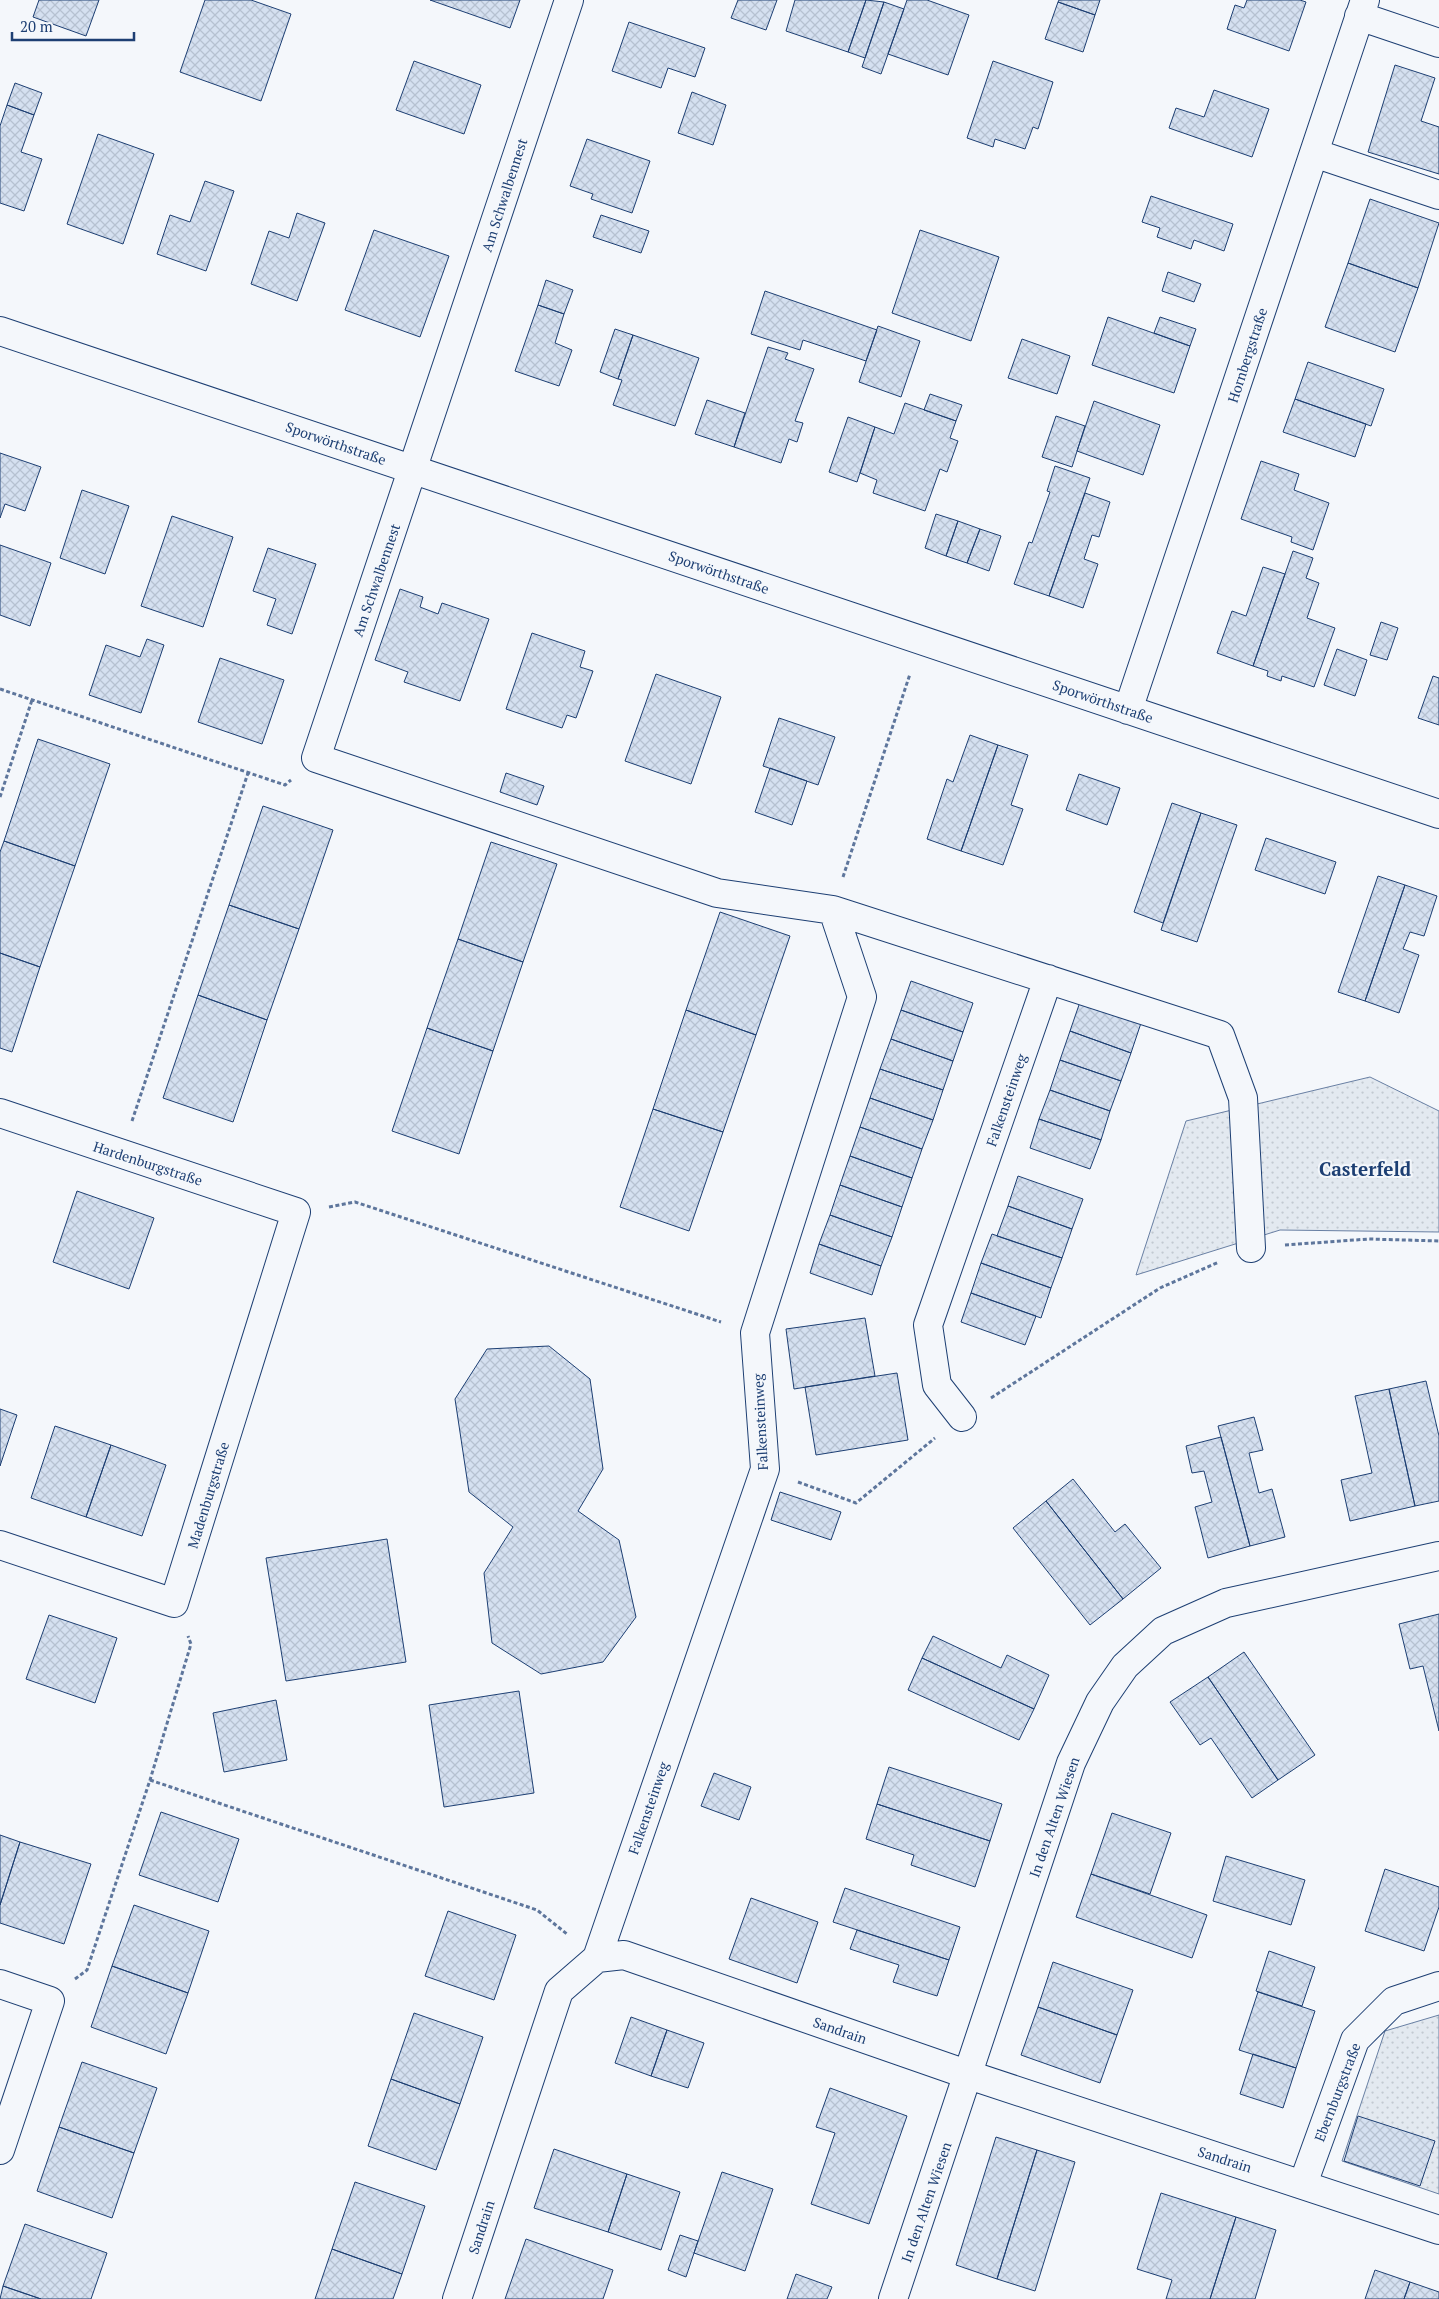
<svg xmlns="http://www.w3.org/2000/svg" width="1439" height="2299" viewBox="0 0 1439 2299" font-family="'PT Serif',serif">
	<defs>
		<pattern id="park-dots" width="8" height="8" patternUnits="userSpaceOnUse" patternTransform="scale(1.25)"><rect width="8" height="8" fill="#e3e9f0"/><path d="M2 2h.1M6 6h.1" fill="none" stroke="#c2c9d1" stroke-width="1.8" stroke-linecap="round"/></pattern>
		<pattern id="building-cross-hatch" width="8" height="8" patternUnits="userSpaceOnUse" patternTransform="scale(1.25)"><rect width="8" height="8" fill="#d5e0f0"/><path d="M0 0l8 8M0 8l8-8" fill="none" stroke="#b6c1d1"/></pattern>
	</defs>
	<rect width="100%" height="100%" fill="#f4f7fb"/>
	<path fill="url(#park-dots)" stroke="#687fa3" d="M1370 1077 1439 1111V1232L1280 1230 1136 1275 1186 1121Z
		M1439 2015V2194L1342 2161 1385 2031Z"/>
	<path fill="url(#building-cross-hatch)" stroke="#1d3f73" d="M39 0H99L86 36 33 17Z
		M205 0H251L291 14 261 101 180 72Z
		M430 0H520L510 28Z
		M738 0H777L766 30 731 18Z
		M795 0H866L848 52 786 31Z
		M866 0 884 2 865 58 848 52Z
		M907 0H927L969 15 948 75 888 54Z
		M1059 0H1100L1095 15 1058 2Z
		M1247 0H1300L1306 2 1289 51 1227 29 1235 5 1244 8Z
		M884 2 904 9 881 74 862 67Z
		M1058 2 1095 15 1083 52 1045 39Z
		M629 22 705 48 695 77 668 68 661 88 612 71Z
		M414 61 481 85 464 134 396 110Z
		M993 61 1053 82 1038 129 1033 127 1025 149 995 139 993 147 967 138Z
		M1395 65 1435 78 1421 121 1439 127V174L1368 152Z
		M15 83 42 93 34 115 7 105Z
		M1214 90 1269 109 1252 157 1169 128 1176 108 1204 117Z
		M692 92 726 105 713 145 678 133Z
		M7 105 34 115 21 152 42 159 24 211 0 203V126Z
		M98 134 154 154 123 244 67 224Z
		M587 139 650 161 632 213 591 199 593 194 570 186Z
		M205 181 234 191 206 271 157 254 170 215 190 222Z
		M1151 196 1233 224 1224 251 1194 240 1191 249 1157 237 1160 228 1142 222Z
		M1370 199 1439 223 1418 288 1348 263Z
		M297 213 325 223 297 301 251 284 269 231 289 238Z
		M601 215 649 231 641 253 593 237Z
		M374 230 449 256 420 337 345 310Z
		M920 230 999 257 971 341 892 313Z
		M1348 263 1418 288 1395 352 1325 327Z
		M1168 272 1201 284 1194 302 1162 291Z
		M546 280 573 290 564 314 538 305Z
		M765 291 877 330 866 361 803 340 800 350 751 334Z
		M538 305 564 314 555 343 572 350 559 386 515 371Z
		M1108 317 1190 346 1174 393 1092 365Z
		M1160 317 1196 329 1190 346 1154 333Z
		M878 326 920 341 901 397 859 382Z
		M615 329 633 335 618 379 600 372Z
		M633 335 699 358 675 426 613 405 622 380 618 379Z
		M1022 339 1070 356 1057 394 1008 378Z
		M768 347 788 353 785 359 814 369 795 421 803 423 797 442 789 439 781 463 734 447Z
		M1308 362 1384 389 1371 426 1295 399Z
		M930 394 962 405 956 421 924 410Z
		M1295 399 1366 424 1355 457 1283 432Z
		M707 400 745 413 734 447 695 434Z
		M1094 401 1160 425 1143 475 1077 451Z
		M905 403 956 421 950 438 958 441 947 472 940 469 925 511 873 493 877 480 860 473 875 427 894 434Z
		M1056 416 1085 426 1072 467 1042 457Z
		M848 417 875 427 857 482 829 472Z
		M0 453 41 467 25 511 5 504 0 518Z
		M1261 461 1299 474 1294 490 1329 503 1313 550 1291 542 1292 537 1241 519Z
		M1055 466 1090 478 1049 596 1014 584 1029 542 1032 543 1050 492 1047 491Z
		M82 490 129 506 105 574 60 558Z
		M1085 493 1110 502 1099 537 1092 535 1084 559 1098 564 1083 608 1049 596Z
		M936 514 958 521 946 556 925 548Z
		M172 516 233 537 203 627 141 606Z
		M958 521 980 529 967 563 946 556Z
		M980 529 1001 536 989 571 967 563Z
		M0 545 51 563 30 626 0 615Z
		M268 548 316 564 292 634 267 625 276 599 253 591Z
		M1293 551 1313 558 1306 578 1319 583 1307 618 1335 628 1314 687 1282 676 1281 681 1267 676 1268 671 1253 666Z
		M1263 567 1285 574 1253 666 1217 653 1232 611 1246 616Z
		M400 589 423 597 420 607 438 614 442 603 489 619 460 701 404 682 408 672 375 660Z
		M1381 622 1398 628 1387 660 1370 655Z
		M532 633 585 651 580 667 593 671 576 718 567 715 562 728 506 709Z
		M147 639 164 645 141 713 89 695 106 645 140 657Z
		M1337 649 1367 660 1355 696 1324 685Z
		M220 658 284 680 262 744 198 722Z
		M656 674 721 697 691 784 625 761Z
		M1433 676 1439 678V725L1418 718Z
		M779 718 835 737 818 785 763 766Z
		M970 735 998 745 961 851 927 839 947 779 953 782Z
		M38 739 110 764 75 866 4 841Z
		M998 745 1028 755 1011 805 1023 809 1003 865 961 851Z
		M770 768 807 781 792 825 755 812Z
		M506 773 544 786 537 805 500 792Z
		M1079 774 1120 788 1107 825 1066 810Z
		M1172 803 1201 813 1163 923 1134 912Z
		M263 806 333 830 299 929 229 905Z
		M1201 813 1237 825 1197 942 1161 930Z
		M1266 838 1336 862 1325 894 1255 870Z
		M4 841 75 866 40 967 0 953V852Z
		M491 842 557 864 523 962 458 939Z
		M1378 876 1405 885 1365 1001 1338 992Z
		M1405 885 1437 896 1424 936 1410 932 1403 949 1419 955 1399 1013 1365 1001Z
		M229 905 299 929 267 1020 198 995Z
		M720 912 790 936 756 1035 686 1010Z
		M458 939 523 962 493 1051 427 1028Z
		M0 953 40 967 12 1052 0 1048Z
		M911 981 973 1003 963 1032 901 1010Z
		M198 995 267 1020 233 1122 163 1098Z
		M1080 1002 1141 1023 1131 1053 1070 1031Z
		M686 1010 756 1035 723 1132 653 1109Z
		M901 1010 963 1032 953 1061 891 1039Z
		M427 1028 493 1051 459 1154 392 1131Z
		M1070 1031 1131 1053 1121 1081 1060 1060Z
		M891 1039 953 1061 943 1090 880 1069Z
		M1060 1060 1121 1081 1110 1111 1050 1090Z
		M880 1069 943 1090 933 1120 870 1098Z
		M1050 1090 1110 1111 1101 1140 1039 1119Z
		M870 1098 933 1120 922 1149 860 1127Z
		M653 1109 723 1132 689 1231 620 1207Z
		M1039 1119 1101 1140 1090 1169 1030 1148Z
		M860 1127 922 1149 912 1178 850 1156Z
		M850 1156 912 1178 902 1207 840 1185Z
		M1018 1176 1083 1199 1072 1229 1008 1206Z
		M840 1185 902 1207 892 1237 830 1215Z
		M77 1191 154 1218 129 1289 53 1262Z
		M1008 1206 1072 1229 1062 1258 997 1236Z
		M830 1215 892 1237 881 1266 819 1244Z
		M992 1234 1062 1258 1051 1288 981 1263Z
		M819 1244 881 1266 872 1295 810 1273Z
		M981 1263 1051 1288 1041 1318 971 1293Z
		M971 1293 1036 1316 1025 1345 961 1322Z
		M865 1318 875 1376 794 1389 786 1329Z
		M549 1346 590 1379 603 1469 578 1511 619 1540 636 1617 603 1662 541 1674 492 1643 484 1573 513 1527 469 1492 455 1399 487 1349Z
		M897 1373 908 1440 816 1455 805 1387Z
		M1426 1381 1439 1436V1501L1415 1506 1389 1389Z
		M1389 1389 1415 1506 1350 1521 1341 1480 1372 1473 1355 1396Z
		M0 1409 17 1415 0 1466Z
		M1254 1417 1263 1450 1249 1453 1259 1493 1272 1489 1285 1537 1250 1546 1218 1426Z
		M55 1426 111 1445 86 1517 31 1498Z
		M1221 1437 1250 1546 1208 1558 1195 1507 1212 1502 1204 1471 1192 1473 1186 1446Z
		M111 1445 166 1465 142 1536 86 1517Z
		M1073 1479 1115 1532 1125 1524 1161 1568 1123 1599 1046 1501Z
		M780 1492 841 1512 831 1540 771 1520Z
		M1046 1501 1123 1599 1090 1625 1013 1528Z
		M387 1539 406 1662 286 1681 266 1558Z
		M1439 1614V1731L1423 1666 1410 1669 1399 1624Z
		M49 1615 117 1638 95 1703 26 1679Z
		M933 1636 1001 1668 1007 1655 1049 1675 1034 1709 922 1658Z
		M1244 1652 1315 1755 1278 1780 1208 1677Z
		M922 1658 1034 1709 1019 1740 908 1690Z
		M1208 1677 1278 1780 1252 1798 1211 1738 1200 1745 1170 1702Z
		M519 1691 534 1793 444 1807 429 1705Z
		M276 1700 287 1760 224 1772 213 1713Z
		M889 1767 1002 1804 990 1841 877 1804Z
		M714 1773 751 1787 739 1820 701 1806Z
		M877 1804 990 1841 975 1887 911 1865 914 1855 866 1839Z
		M161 1812 239 1839 218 1902 139 1875Z
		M1112 1813 1171 1833 1150 1894 1091 1874Z
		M0 1835 20 1842 0 1905Z
		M20 1842 91 1864 64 1944 0 1923V1905Z
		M1226 1856 1305 1880 1291 1925 1213 1901Z
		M1385 1869 1439 1887V1907L1424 1951 1365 1931Z
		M1091 1874 1207 1915 1192 1958 1076 1917Z
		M845 1888 960 1927 949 1960 833 1922Z
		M751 1898 818 1922 797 1983 729 1959Z
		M134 1905 209 1931 188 1993 112 1966Z
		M448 1911 516 1935 494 2000 425 1976Z
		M857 1930 949 1960 937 1996 893 1982 899 1965 850 1949Z
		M1269 1951 1315 1967 1302 2006 1256 1991Z
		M1053 1962 1133 1990 1117 2035 1038 2007Z
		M112 1966 188 1993 166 2054 91 2027Z
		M1258 1992 1315 2011 1296 2068 1239 2050Z
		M1038 2007 1117 2035 1100 2083 1021 2055Z
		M414 2013 483 2037 460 2104 391 2079Z
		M631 2017 667 2030 651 2076 615 2063Z
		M667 2030 704 2043 688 2088 651 2076Z
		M1253 2054 1296 2068 1283 2108 1240 2094Z
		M82 2062 157 2088 134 2153 59 2127Z
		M391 2079 460 2104 436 2170 368 2146Z
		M830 2088 907 2116 869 2224 811 2204 835 2133 816 2127Z
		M1358 2116 1435 2141 1420 2186 1344 2161Z
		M59 2127 134 2153 112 2218 37 2191Z
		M996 2137 1037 2150 997 2279 956 2265Z
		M554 2149 627 2174 608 2232 534 2208Z
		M1037 2150 1075 2162 1035 2291 997 2279Z
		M722 2172 773 2189 745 2271 694 2253Z
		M627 2174 680 2192 661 2250 608 2232Z
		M355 2182 425 2206 402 2274 332 2249Z
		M1161 2193 1236 2217 1210 2299H1166L1172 2280 1137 2269Z
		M1236 2217 1276 2230 1255 2299H1210Z
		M25 2224 107 2253 91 2299H41L3 2286Z
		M680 2235 698 2241 686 2277 668 2270Z
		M526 2239 613 2270 603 2299H505Z
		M332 2249 402 2274 393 2299H315Z
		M1375 2270 1410 2282 1404 2299H1365Z
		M796 2274 832 2287 827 2299H787Z
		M1410 2282 1439 2292V2299H1404Z
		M3 2286 41 2299H0Z"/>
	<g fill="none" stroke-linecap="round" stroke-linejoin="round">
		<defs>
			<path id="minor" d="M569 0 316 758 717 893 833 910 1220 1035 1243 1098 1251 1248
				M1359 16 1439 43
				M1314 153 1439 195
				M0 331 1439 814
				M1128 710 1365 0
				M0 1113 296 1212 174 1603 0 1545
				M962 1417 937 1385 928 1325 1048 979
				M597 1958 765 1469 755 1333 862 997 833 910
				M0 1984 50 2001 0 2150
				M1303 2184 1355 2040 1394 2001 1439 1986
				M457 2299 559 1991 597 1958 624 1955 969 2075 1439 2230
				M893 2299 1071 1763 1100 1702 1125 1666 1163 1631 1226 1603 1439 1556"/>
		</defs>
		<use href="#minor" stroke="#1d3f73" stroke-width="30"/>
		<path stroke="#5e769c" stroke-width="3" stroke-dasharray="4 2.5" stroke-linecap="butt" d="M0 689 285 785 291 780
			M0 797 32 700
			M843 877 910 674
			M132 1121 248 773
			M329 1207 355 1202 721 1322
			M1285 1245 1369 1239 1439 1241
			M991 1398 1160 1288 1219 1262
			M798 1482 856 1503 935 1438
			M150 1780 537 1910 567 1934
			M75 1979 87 1970 150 1780 191 1644 188 1636"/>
		<use href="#minor" stroke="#f4f7fb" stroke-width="28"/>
	</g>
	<g text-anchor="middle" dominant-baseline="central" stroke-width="4" stroke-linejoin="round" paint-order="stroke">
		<g font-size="14" fill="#1d3f73" stroke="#f4f7fb">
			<text transform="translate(504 195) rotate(-72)">Am Schwalbennest</text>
			<text transform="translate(1247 355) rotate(-72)">Hornbergstraße</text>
			<text transform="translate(336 443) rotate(19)">Sporwörthstraße</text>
			<text transform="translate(719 572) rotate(19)">Sporwörthstraße</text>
			<text transform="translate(376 580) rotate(-71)">Am Schwalbennest</text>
			<text transform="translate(1103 701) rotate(19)">Sporwörthstraße</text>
			<text transform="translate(1006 1100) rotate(-71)">Falkensteinweg</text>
			<text transform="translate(148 1163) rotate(18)">Hardenburgstraße</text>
			<text transform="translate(760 1422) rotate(-93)">Falkensteinweg</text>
			<text transform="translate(208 1495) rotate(-73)">Madenburgstraße</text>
			<text transform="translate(648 1808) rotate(-71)">Falkensteinweg</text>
			<text transform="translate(1054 1817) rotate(-71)">In den Alten Wiesen</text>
			<text transform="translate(840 2030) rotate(19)">Sandrain</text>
			<text transform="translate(1337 2092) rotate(-69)">Ebernburgstraße</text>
			<text transform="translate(1225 2159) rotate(18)">Sandrain</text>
			<text transform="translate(926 2202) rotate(-71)">In den Alten Wiesen</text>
			<text transform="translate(481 2227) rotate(-72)">Sandrain</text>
		</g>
		<g font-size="19" font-weight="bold" fill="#1d3f73" stroke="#f4f7fb">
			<text x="1365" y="1168">Casterfeld</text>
		</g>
	</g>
	<path d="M12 32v8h122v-8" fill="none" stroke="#1d3f73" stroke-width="2.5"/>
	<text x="20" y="32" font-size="15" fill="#1d3f73" stroke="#f4f7fb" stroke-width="4" paint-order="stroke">20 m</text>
</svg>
